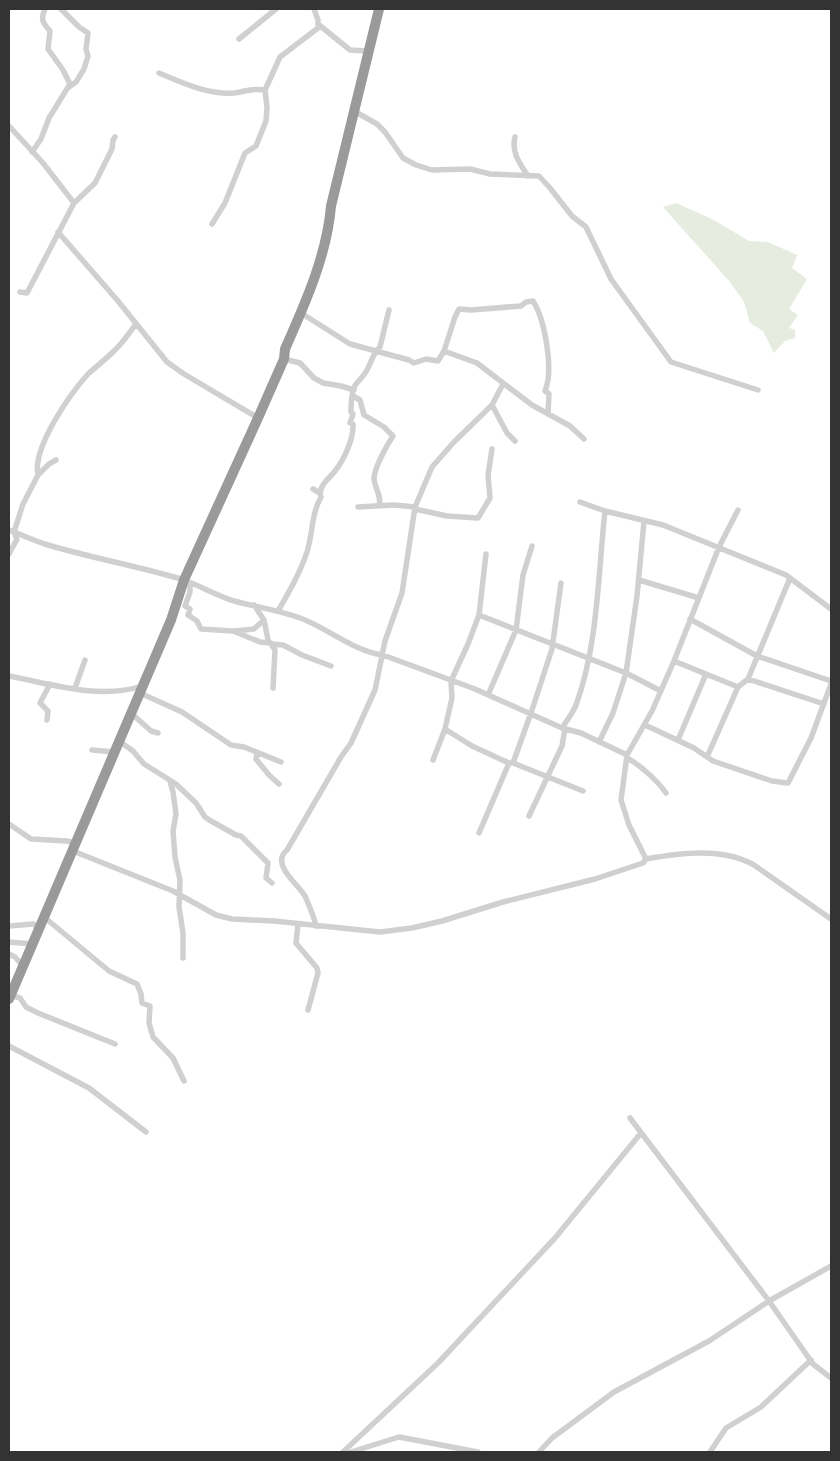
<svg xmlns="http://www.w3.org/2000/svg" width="840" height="1461" viewBox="0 0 840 1461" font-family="'Source Sans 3',sans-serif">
	<rect width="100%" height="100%" fill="#fff"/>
	<path fill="#e6ecdf" d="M676 203 712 219 749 241 768 242 797 255 792 268 807 279 789 309 798 315 789 328 795 330V338L785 341 774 353 763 331 750 323 744 302 730 282 663 207Z"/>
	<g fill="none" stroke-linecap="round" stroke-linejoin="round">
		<path stroke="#d0d0d0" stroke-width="5.5" d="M61 9 79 27 88 33 86 49 88 56 84 69 76 82 69 87
			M318 24 350 50 368 51
			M239 39 276 9
			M159 73C183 83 208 95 234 93 248 91 250 88 265 90
			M354 111 377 124 385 132 403 158 416 165 432 170 470 169 490 174 539 176 550 188 572 216 586 227 611 279 671 362 758 390
			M9 126 43 163 74 203 27 293 20 292
			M515 137C511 152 520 164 528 176
			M32 152 41 139 49 118 70 84 63 70 48 49 50 31C43 23 40 19 45 9
			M74 203 95 183 112 149 113 140 115 137
			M212 224 225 203 245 153 256 146 266 121 267 107 265 90 280 57 318 28V20L314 9
			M58 232 118 301 167 362 184 374 258 418
			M301 313 350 344 409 360 414 363 426 359 438 361 444 351 477 363 532 405 570 426 584 439
			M444 351 455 317 459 309 471 310 521 306 526 302 533 301C545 320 554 370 545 391L549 394 548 414
			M284 359 300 363 314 378 323 383 341 386 354 390
			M353 396 360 400 364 415 384 427 393 436C387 445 374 468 374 479 375 489 382 496 379 506
			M492 405 507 433 515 441
			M38 475C32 448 70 394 88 374 97 366 106 359 114 351 123 343 129 333 136 324
			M320 493C322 482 329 479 335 471 344 460 354 438 353 424L350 423 353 414 351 412C351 404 351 391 356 384 360 379 365 375 368 368 372 361 373 353 380 347L389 310
			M580 502 605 511 663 525 786 575 831 609
			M358 507 394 505 415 507
			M415 509 447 516 478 518 490 498 488 475 492 449
			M9 530C22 535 35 541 48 545 92 558 137 566 181 579 199 585 215 595 234 601 256 607 278 610 300 618 328 628 353 651 383 655L475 689 562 728 581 733 627 755 621 800 629 825 646 859
			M9 554 17 539 14 532 23 504 38 475 49 464 56 460
			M639 580 699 598
			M190 584V592L185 606 190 609 188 615 197 621 201 629 233 631 260 642 271 643
			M254 605 264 620 268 640 275 650 273 688
			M278 611C289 592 300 573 307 552 313 533 311 515 321 497L320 493 313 489
			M479 615 626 673 661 691
			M690 619 757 656 831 681
			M235 631 254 629 264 620
			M272 644 283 645 302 655 331 666
			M674 661 738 687 748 679 824 704
			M9 676C51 684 100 700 142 686
			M748 679 790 578
			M75 688 85 660
			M140 693 182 712 231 745 244 747 281 762
			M488 695 516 630 523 575 532 546
			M131 713 151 731 158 733
			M47 720 48 711 40 703 50 684
			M645 725 694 748 713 761 772 781 788 783 811 738 831 684
			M562 728C567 720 573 713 576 705 598 646 598 574 605 511
			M445 729 472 746 509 763H513L531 713 552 649 561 583
			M678 740 706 674
			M119 741 133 751 144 764 176 784 196 803 205 817 211 821 236 835 241 836 268 863 266 878 272 883
			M599 742 613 713 626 673 637 596 644 521
			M92 750 115 752
			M257 754 256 759 269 775 279 784
			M627 755 652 711 674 661 719 547 738 510
			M707 757 738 687
			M627 758C640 765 657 780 666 793
			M433 760 445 729 452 698 451 681 468 644 479 615 486 554
			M513 763 583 791
			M170 781 173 792 176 814 173 831 175 857 180 880 179 907 183 933V958
			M529 816 562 746 565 729
			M9 824 31 839 67 841 76 843
			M479 833 509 763
			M73 851 173 891 216 915 232 919 274 921 380 932 412 928 442 921 503 902 595 879 643 863 646 859C680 853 722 847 754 865L831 919
			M44 917 109 971 137 984 141 994 142 1003 150 1006 149 1023 153 1037 173 1058 184 1081
			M298 924 296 943 317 968 318 973 308 1010
			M9 926 33 924 39 927
			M316 926C314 917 309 905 305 896 298 884 270 864 287 850L341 757 351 743 375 690 385 641 402 593 415 507 432 467 454 442 492 405 503 384
			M9 942 32 944
			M9 954 15 957 23 966
			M10 995 20 998 26 1007 38 1013 115 1044
			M9 1046 89 1088 146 1132
			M630 1118 769 1301 813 1364 831 1378
			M343 1452 438 1363 555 1238 641 1133
			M351 1452 399 1437 478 1452
			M539 1452 552 1438 614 1392 709 1341 769 1301 831 1266
			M710 1452 726 1428 761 1407 811 1360"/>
		<path stroke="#9a9a9a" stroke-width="10" d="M9 999 171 620 184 580 258 418 284 359 285 349C305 304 327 255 331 206L379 9"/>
	</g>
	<rect width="840" height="1461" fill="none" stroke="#333333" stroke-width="20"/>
</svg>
